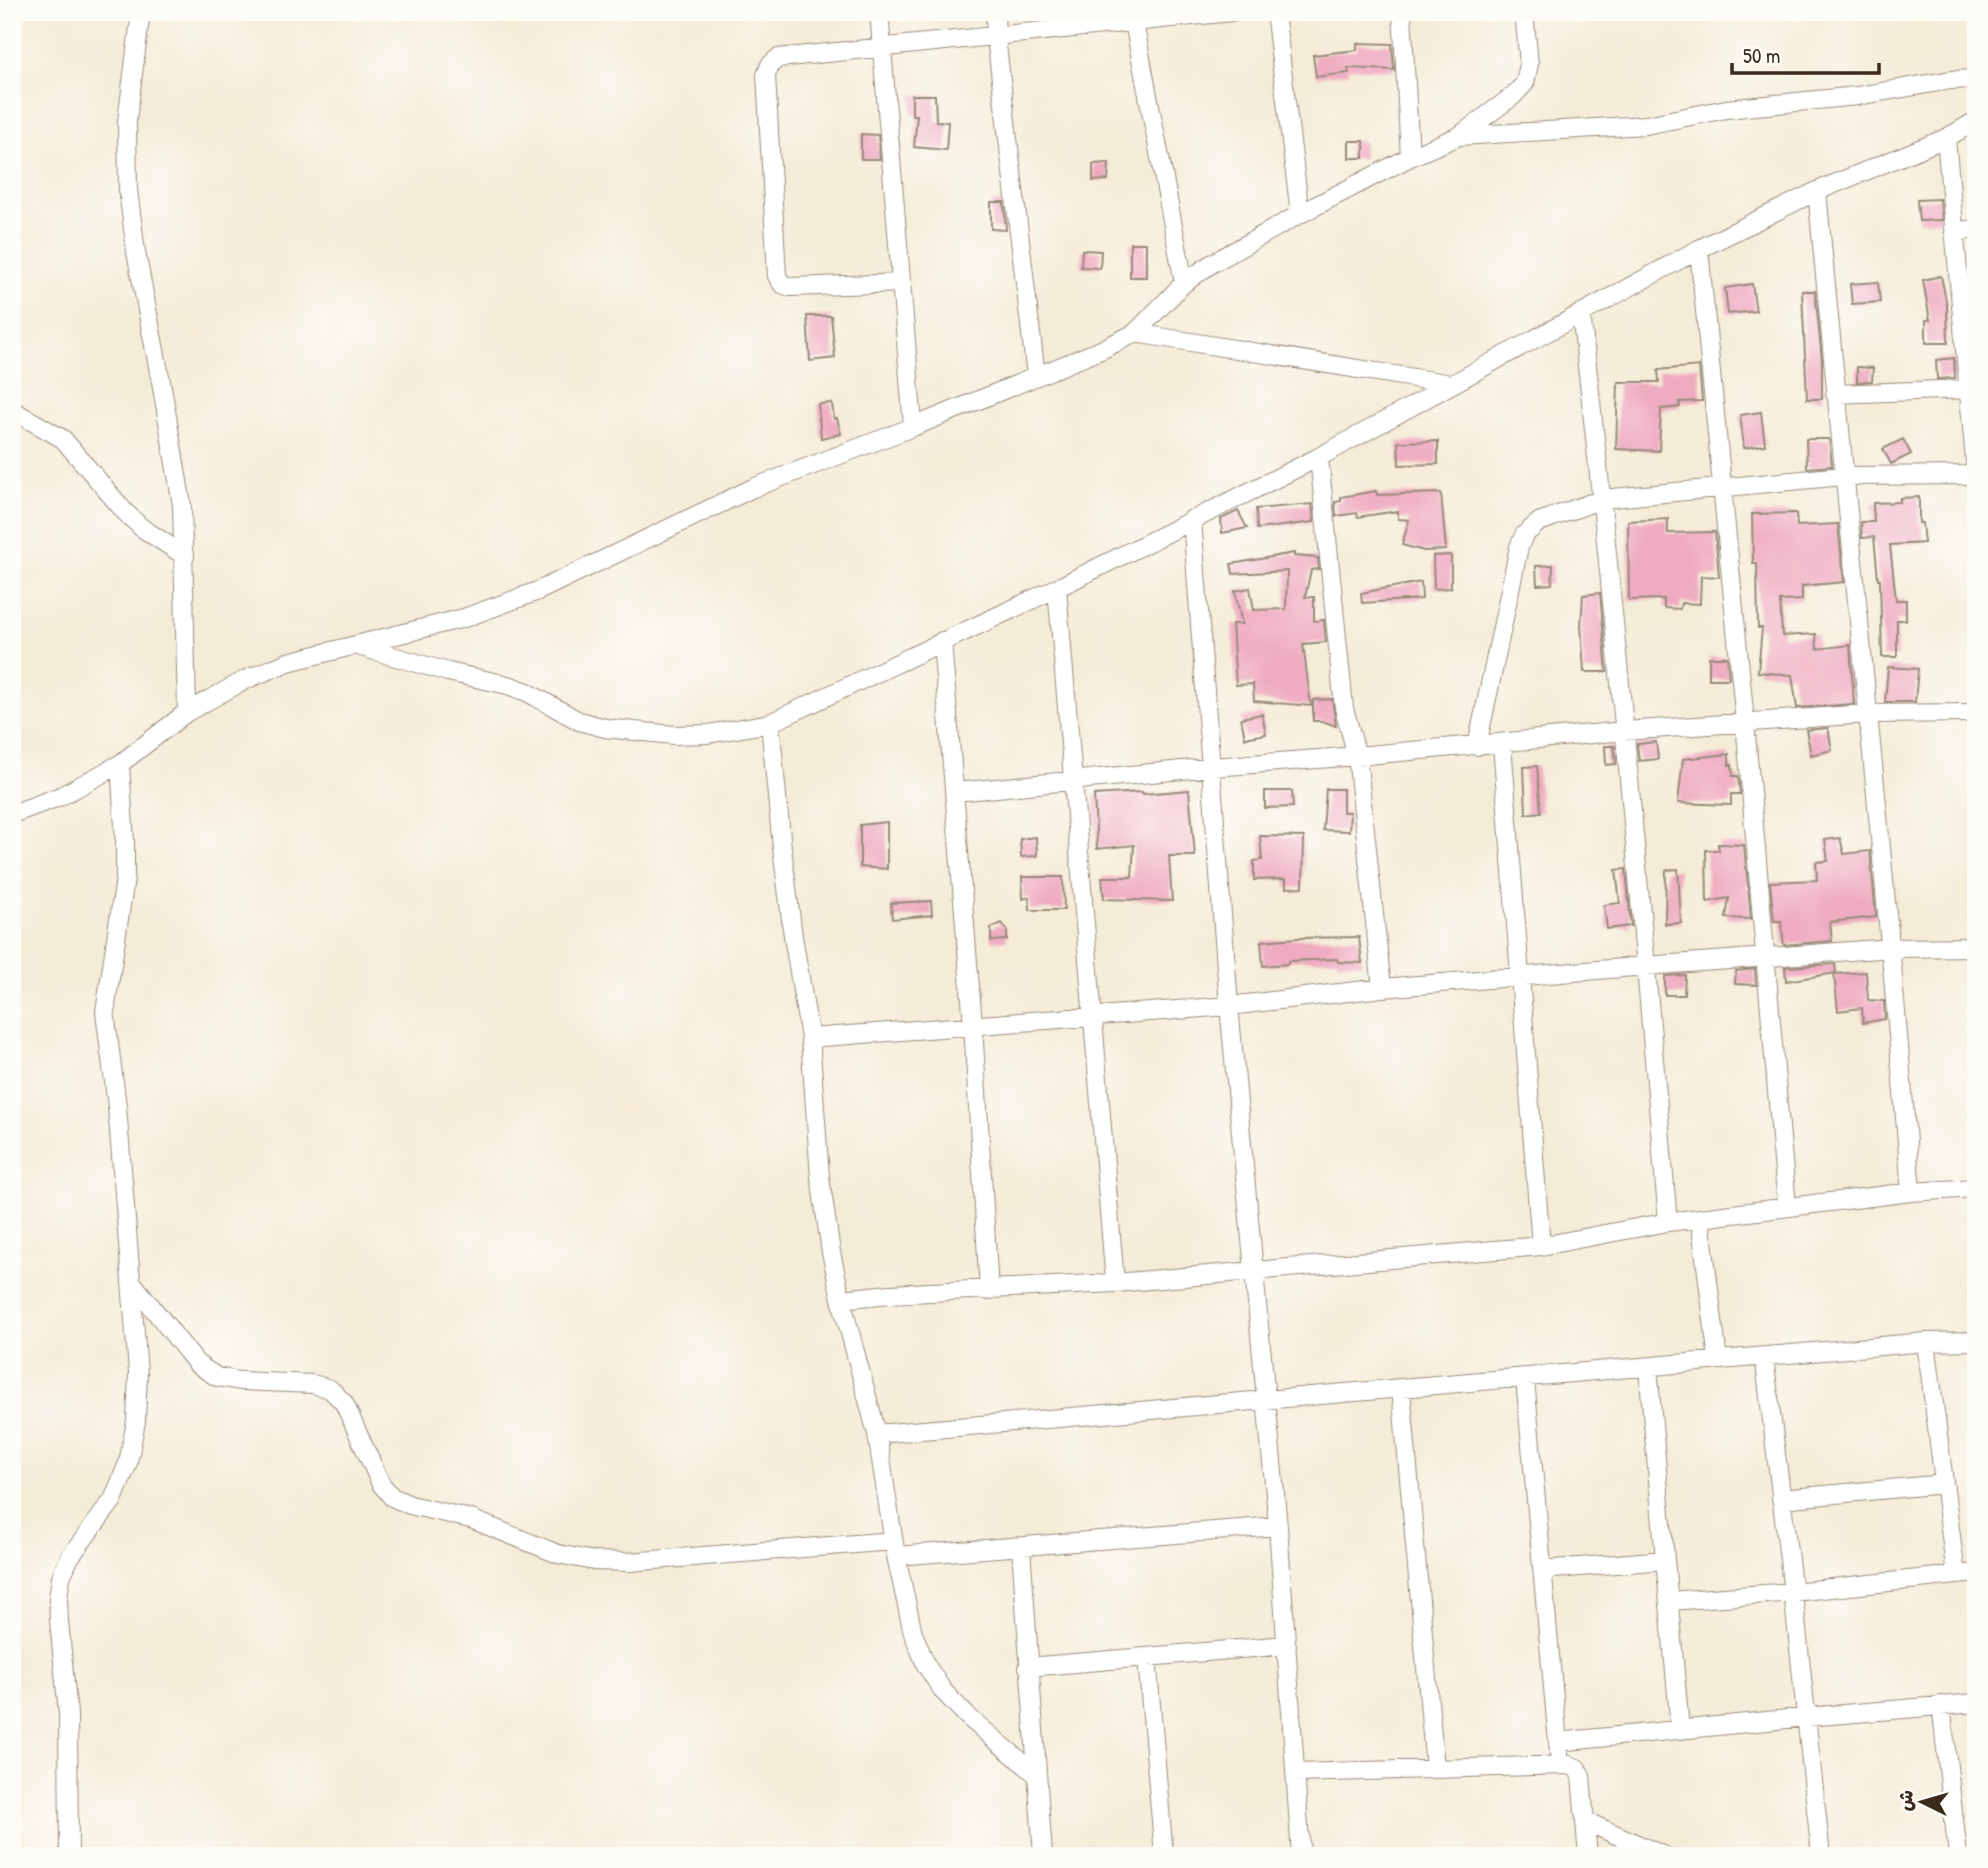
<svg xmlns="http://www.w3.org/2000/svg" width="1988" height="1868" viewBox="0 0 1988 1868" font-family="'Patrick Hand','Playpen Sans Arabic',sans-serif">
	<rect width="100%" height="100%" fill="#fdfcf7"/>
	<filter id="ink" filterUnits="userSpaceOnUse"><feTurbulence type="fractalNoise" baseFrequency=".0143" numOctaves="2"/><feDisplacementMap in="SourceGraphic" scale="14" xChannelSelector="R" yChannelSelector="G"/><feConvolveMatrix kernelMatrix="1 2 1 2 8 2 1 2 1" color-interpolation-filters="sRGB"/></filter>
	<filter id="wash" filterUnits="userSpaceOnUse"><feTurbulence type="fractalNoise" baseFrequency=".00686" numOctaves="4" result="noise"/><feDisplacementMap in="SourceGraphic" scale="28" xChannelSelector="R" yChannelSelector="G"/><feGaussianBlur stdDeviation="1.57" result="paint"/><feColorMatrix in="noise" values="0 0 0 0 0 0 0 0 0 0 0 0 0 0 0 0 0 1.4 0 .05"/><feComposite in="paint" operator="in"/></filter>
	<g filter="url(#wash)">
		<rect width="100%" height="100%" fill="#f5ecd8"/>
		<g id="blocks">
			<path fill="#efacc1" d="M1357 43 1392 44 1394 70 1348 68 1349 73 1316 77 1313 55 1357 50Z
				M912 95H935L936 121 948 122 946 150 914 147 917 115H912Z
				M861 134 878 135 880 159H861Z
				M1349 141H1364V158H1349Z
				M1109 163 1108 180 1093 181V164Z
				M1940 199 1942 220 1919 221 1917 200Z
				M991 202H1004L1006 230 991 229Z
				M1130 243H1146V277H1130Z
				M1082 250 1101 251 1100 268 1081 267Z
				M1941 276 1947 305 1948 343H1926V320H1930L1923 280Z
				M1878 282 1880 302 1852 304 1850 284Z
				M1752 284 1756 311 1728 314 1725 288Z
				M1802 291H1815L1822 360V399H1807Z
				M807 316H831L835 358 810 361Z
				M1954 358 1955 378 1937 379 1936 360Z
				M1699 366 1702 401 1679 402 1680 407 1661 409 1659 451 1616 449 1618 382H1659L1658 370Z
				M1857 367 1873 368 1872 381 1857 382Z
				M832 403 834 419 837 418 841 434 821 438 818 404Z
				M1761 412 1765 445 1744 448 1740 415Z
				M1806 439H1829L1832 466 1807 468Z
				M1903 439 1911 454 1891 464 1883 449Z
				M1438 441V464L1399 465 1398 442Z
				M1376 491 1377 495 1441 493 1446 550 1424 551 1402 545 1409 520 1398 519V511L1358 517 1357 513 1336 516 1335 502 1341 501V497Z
				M1919 497V523H1922L1924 543 1890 545 1896 600H1906V620H1897V657H1882L1880 579H1878L1874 537 1862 538 1861 522H1874L1873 503 1900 502V498Z
				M1312 504 1314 522 1257 529 1256 509Z
				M1238 511 1247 528 1222 533 1221 519Z
				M1796 513 1797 526 1838 524 1844 582 1802 586V600L1780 601 1782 636 1816 634 1817 649 1850 645 1854 704 1797 708 1792 675 1758 672 1762 628H1758L1757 563H1753L1752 514Z
				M1668 519V533L1715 532 1719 577 1701 576 1700 604 1681 603 1680 609 1664 608V599L1629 600 1628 521Z
				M1294 553V556L1318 558 1319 569 1311 570 1305 597H1314V621L1324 620 1326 642 1303 644 1311 706 1254 701 1253 684 1236 685 1232 624H1242L1235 591 1250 588 1254 610 1286 609 1287 571 1233 574 1231 564Z
				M1451 555V588L1434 589 1433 556Z
				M1553 565 1552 584 1537 585 1536 566Z
				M1421 582 1422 599 1362 603 1361 593Z
				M1600 593 1607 672H1584L1581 625 1583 595Z
				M1709 657H1727L1729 679H1709Z
				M1888 667 1918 669 1915 702H1885Z
				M1332 699 1336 726 1322 721H1313V700Z
				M1262 714 1266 734 1245 738 1241 718Z
				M1828 728 1832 750 1811 755 1806 730Z
				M1656 742 1658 759 1639 761 1637 744Z
				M1605 746H1614L1616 764 1606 765Z
				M1729 754V765H1732L1733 776H1738L1740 794H1731V805L1678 803 1683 759Z
				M1537 766 1541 812 1526 814 1524 767Z
				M1326 789H1343V812H1350L1349 831 1323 830Z
				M1189 790 1195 856H1169L1172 901 1104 899 1102 877H1132L1134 845 1097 849 1094 795 1142 792 1143 794Z
				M1265 791H1292L1293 807 1265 808Z
				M887 822V869L860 867V825Z
				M1260 836 1304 837 1303 887 1286 888V879L1254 880V861L1262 860Z
				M1036 837 1037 856 1021 857 1020 839Z
				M1840 838 1844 854 1870 851 1876 917 1830 922 1832 941 1784 945 1781 921H1774L1770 882 1817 880 1816 862 1828 861 1825 840Z
				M1718 844 1744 845 1751 919 1726 918 1729 898 1707 902 1706 850H1719Z
				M1626 869 1631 926 1607 929 1604 905 1620 903 1616 870Z
				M1678 869 1681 923 1665 924 1666 870Z
				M1022 877H1063L1064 910H1030L1029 897 1023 899Z
				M931 901 932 915 892 919 891 903Z
				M1002 923 1007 930V940L991 941V928Z
				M1359 937 1362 963 1338 962 1337 959 1288 961V964L1263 966 1261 941 1296 938Z
				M1835 964 1836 973 1786 981 1785 967Z
				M1755 969 1756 985 1735 984 1736 971Z
				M1866 972 1868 1000 1884 1001 1885 1019 1863 1023 1862 1008 1838 1011 1834 974Z
				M1685 975 1684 995H1665V976Z"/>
		</g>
	</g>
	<g filter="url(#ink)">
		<use href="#blocks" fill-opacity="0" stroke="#988b7b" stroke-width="2"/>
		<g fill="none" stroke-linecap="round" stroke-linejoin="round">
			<defs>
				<path id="minor" d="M141 12 127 121 128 190 136 252 162 387 182 505 187 712
					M879 12 913 427
					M995 12 996 37 1036 376
					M1132 12 1184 283
					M1275 12 1300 214
					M1402 12 1410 157
					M1459 136 1646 125 1726 109 1857 96 1951 80 1976 79
					M1946 138 1976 472
					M1817 191C1848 524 1885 858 1911 1192
					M1954 232 1976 229
					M1699 249 1745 722 1787 1207
					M902 283 790 287 782 284 777 276 766 75 770 65 778 58 1231 12
					M1581 313C1616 615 1642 918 1668 1222
					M1135 333 1451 384
					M1835 394 1968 389
					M12 410 63 439 125 512 142 528 185 556
					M1319 457 1344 708 1357 756 1382 988
					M1192 519 1229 1006 1278 1526 1301 1856
					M1057 588 1115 1283
					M942 641 973 1025 989 1291
					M358 646 448 672 508 685 527 692 579 721 605 728 674 735 708 734 770 723 1057 588 1319 457 1699 249 1817 191 1946 138 1976 121
					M770 723 782 848 793 936 810 1038 820 1177 831 1252 841 1299 877 1434 896 1556 913 1633 926 1665 943 1691 967 1716 1036 1774
					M1502 744 1541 1246
					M1477 746 1519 547 1524 535 1539 522 1602 499 1843 476 1976 475
					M955 792 1213 767 1357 756 1624 731 1867 714 1976 713
					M12 814 61 796 120 764 187 712 245 680 288 662 464 618 538 591 753 488 913 427 1103 349 1135 333 1184 283 1211 264 1300 214 1410 157 1459 136 1513 96 1525 83 1529 64 1524 12
					M810 1038 1229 1006 1382 988 1646 966 1892 948 1976 947
					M1700 1218 1718 1360
					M131 1281 197 1364 217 1377 240 1381 313 1384 330 1389 344 1403 381 1484 392 1497 410 1505 471 1519 558 1554 594 1561 629 1562 893 1541
					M841 1299 890 1294 1115 1283 1541 1246 1668 1222 1911 1192 1976 1188
					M1926 1342 1956 1575
					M1764 1356 1793 1592 1821 1856
					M1648 1367 1680 1729
					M1525 1379 1560 1765
					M1401 1389 1435 1768
					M877 1434 1926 1342 1976 1341
					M1781 1499 1944 1484
					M1021 1548 1043 1856
					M896 1556 1278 1526
					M1542 1570 1665 1560
					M1669 1601 1793 1592 1976 1573
					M1147 1658 1164 1856
					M1028 1667 1287 1645
					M1941 1705 1958 1856
					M1558 1742 1807 1717 1976 1703
					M1296 1773 1569 1765 1577 1768 1581 1776 1588 1856
					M1585 1821 1664 1856
					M69 1856 68 1714 59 1621 58 1598 61 1577 70 1557 113 1500 128 1463 136 1421 138 1373 131 1281 117 1106 105 1012 125 879V843L120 764"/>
			</defs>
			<use href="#minor" stroke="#988b7b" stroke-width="20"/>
			<use href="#minor" stroke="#fff" stroke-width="18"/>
		</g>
	</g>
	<rect width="1988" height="1868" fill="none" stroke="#fdfcf7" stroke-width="42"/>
	<g transform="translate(1922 1802) rotate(275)" stroke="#fdfcf7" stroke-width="5" paint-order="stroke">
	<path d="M0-5L12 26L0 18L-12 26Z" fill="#3b2a1e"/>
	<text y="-10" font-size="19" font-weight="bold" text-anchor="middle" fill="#3b2a1e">ش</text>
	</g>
	<path d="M1732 63v10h147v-10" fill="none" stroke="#3b2a1e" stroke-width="3.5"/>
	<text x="1743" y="63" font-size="21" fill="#3b2a1e" stroke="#fdfcf7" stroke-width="5" paint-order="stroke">50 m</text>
</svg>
